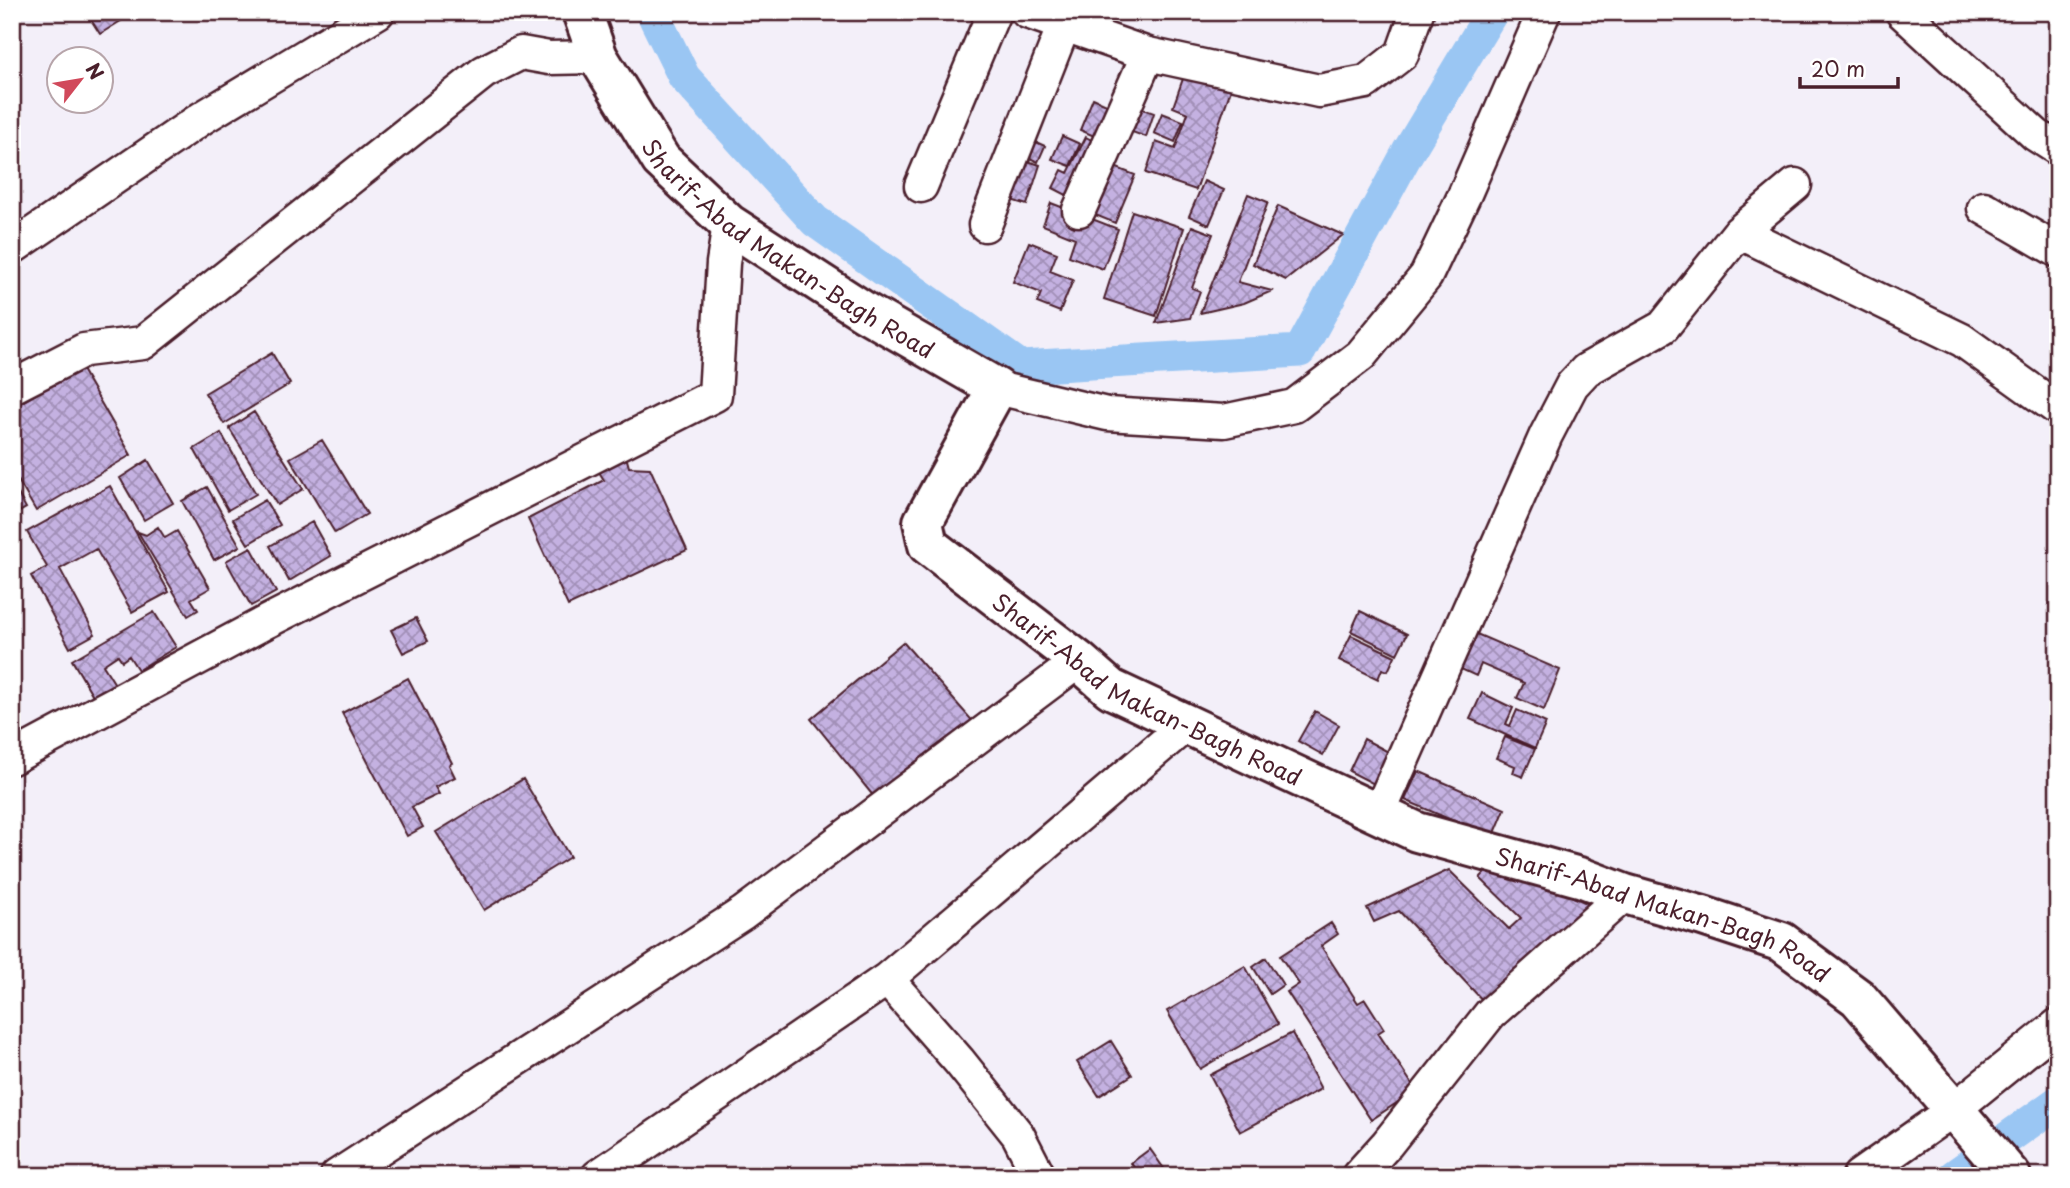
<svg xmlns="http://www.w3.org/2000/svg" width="2070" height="1188" viewBox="0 0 2070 1188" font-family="'Playpen Sans',sans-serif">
	<defs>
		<pattern id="building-cross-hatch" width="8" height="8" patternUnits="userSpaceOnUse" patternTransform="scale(1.75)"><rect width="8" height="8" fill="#c4b1e1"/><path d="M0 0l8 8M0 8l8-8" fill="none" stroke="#a18fb7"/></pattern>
	</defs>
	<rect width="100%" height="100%" fill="#f3eff9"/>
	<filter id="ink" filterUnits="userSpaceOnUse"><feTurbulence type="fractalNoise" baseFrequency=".0143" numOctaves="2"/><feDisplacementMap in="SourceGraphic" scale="14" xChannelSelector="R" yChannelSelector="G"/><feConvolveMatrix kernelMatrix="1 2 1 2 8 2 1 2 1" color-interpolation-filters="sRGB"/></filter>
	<g filter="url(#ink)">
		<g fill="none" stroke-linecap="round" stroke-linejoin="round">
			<path stroke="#9ac6f3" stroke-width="33" d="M652 12 684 77 815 221 1021 367 1300 351 1408 152 1492 12
				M1954 1176 2058 1102"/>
		</g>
		<path fill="url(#building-cross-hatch)" stroke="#4a1f2b" stroke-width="2" d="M86 12H120L124 19 100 34Z
			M1185 73 1231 89 1196 190 1146 173 1156 142 1175 149 1188 113 1173 107Z
			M1093 98 1120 110 1106 141 1080 130Z
			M1127 103 1154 113 1146 137 1118 127Z
			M1162 113 1183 121 1175 142 1154 133Z
			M1062 136 1080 144 1070 166 1052 159Z
			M1086 137 1104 147 1078 201 1053 188 1062 170 1068 173Z
			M1027 138 1045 146 1038 162 1021 154Z
			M1015 157 1040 165 1027 205 1002 197Z
			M1102 162 1135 175 1115 223 1083 210Z
			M1204 181 1224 190 1209 225 1189 216Z
			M1248 194 1268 202 1238 282 1272 291 1244 303 1200 313Z
			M1051 203 1118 229 1103 269 1069 256 1075 238 1043 225Z
			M1278 206 1343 235 1286 280 1253 264Z
			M1132 211 1184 228 1156 316 1104 299Z
			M1192 226 1213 234 1192 288 1200 291 1190 318 1156 323Z
			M1029 242 1057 253 1050 271 1073 280 1060 312 1037 303 1041 293 1013 282Z
			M272 353 290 384 224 424 205 393Z
			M81 368 131 455 36 511 12 470V408Z
			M254 412 303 489 277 505 229 428Z
			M221 433 256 494 228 510 194 449Z
			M322 440 367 514 335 533 290 458Z
			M624 449 629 467 650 468 687 550 568 606 528 519 604 480 594 464Z
			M148 460 173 503 144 520 120 478Z
			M12 483 26 508 12 516Z
			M110 486 169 592 132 612 96 549 60 569 95 634 70 648 31 576 47 567 27 532Z
			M207 487 240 546 214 560 182 501Z
			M265 500 280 525 248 544 233 519Z
			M312 522 331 556 289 581 270 546Z
			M158 527 165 538 177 531 210 588 191 599 198 610 188 616 138 532 146 535Z
			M251 547 276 592 251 606 226 561Z
			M1360 611 1407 634 1397 654 1351 631Z
			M154 612 176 647 138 670 129 656 122 661 118 655 103 665 116 686 95 699 72 660Z
			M416 618 428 641 403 653 391 630Z
			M1465 629 1560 670 1544 710 1517 698 1524 683 1481 664 1476 676 1450 664Z
			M1351 635 1395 656 1388 671 1382 669 1378 679 1339 660Z
			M903 642 977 726 879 803 811 719Z
			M408 678 452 763 449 765 455 777 435 787 439 794 412 807 423 827 407 836 342 713Z
			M1482 693 1513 708 1506 724 1510 726 1517 710 1546 723 1535 748 1470 719Z
			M1315 711 1339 725 1323 755 1298 741Z
			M1505 737 1535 749 1523 777 1513 773 1515 766 1496 758Z
			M1364 739 1394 755 1378 786 1349 771Z
			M1418 771 1505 809 1493 838 1405 800Z
			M523 779 570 857 484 910 436 832Z
			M1495 862 1591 905 1485 1003 1399 911 1374 922 1367 908 1449 870 1509 929 1521 918 1480 878Z
			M1331 923 1338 934 1321 946 1358 1003 1365 999 1384 1029 1378 1033 1416 1090 1371 1120 1287 992 1299 984 1280 956Z
			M1266 958 1283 985 1270 994 1253 967Z
			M1245 966 1278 1024 1200 1069 1167 1011Z
			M1292 1033 1321 1089 1240 1132 1210 1075Z
			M1111 1041 1132 1075 1099 1096 1077 1062Z
			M1150 1149 1165 1170 1157 1176H1140L1131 1163Z"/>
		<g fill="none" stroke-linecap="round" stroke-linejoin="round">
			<defs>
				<path id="street" d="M1027 12 1148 54 1319 91 1366 82 1402 54 1417 12
					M1902 12 2036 135 2058 149
					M921 186 994 12
					M1984 208 2058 251
					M1079 210 1148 54
					M985 225 1064 25
					M1739 232 1962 340 2058 409
					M12 248 202 118 378 12
					M12 387 84 350 143 343 484 72 521 53 549 58 598 57
					M997 388 1107 414 1224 421 1294 406 1361 355 1426 276 1464 196 1544 12
					M12 758 266 622 715 395 723 263 729 224
					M1379 813 1546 435 1572 385 1586 370 1663 327 1739 232 1795 185
					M887 979 959 1061 1018 1135 1039 1176
					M337 1176 743 913 1079 661
					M598 1176 887 979 1187 724
					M1358 1176 1387 1144 1490 1014 1625 894
					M1859 1176 1953 1110 2058 1025"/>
				<g id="secondary">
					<path id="s1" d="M582 12 598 57 661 160 729 224 865 312 997 388 923 522 928 545 1079 661 1111 689 1417 832 1583 878 1625 894 1703 916 1782 942 1858 998 2011 1176"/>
				</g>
			</defs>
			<use href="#street" stroke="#4a1f2b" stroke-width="37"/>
			<use href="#secondary" stroke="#4a1f2b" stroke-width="44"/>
			<use href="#street" stroke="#fff" stroke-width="32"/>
			<use href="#secondary" stroke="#fff" stroke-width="38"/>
		</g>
	</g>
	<g text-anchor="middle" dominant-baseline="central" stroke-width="5" stroke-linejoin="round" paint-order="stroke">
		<g font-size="23" fill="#4a1f2b" stroke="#fff">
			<text stroke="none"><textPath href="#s1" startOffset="324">Sharif-Abad Makan-Bagh Road</textPath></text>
			<text stroke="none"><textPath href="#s1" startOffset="1017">Sharif-Abad Makan-Bagh Road</textPath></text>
			<text stroke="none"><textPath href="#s1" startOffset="1584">Sharif-Abad Makan-Bagh Road</textPath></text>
		</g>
	</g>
	<rect width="2070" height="1188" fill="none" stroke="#fff" stroke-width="42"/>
	<rect x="21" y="21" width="2028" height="1146" fill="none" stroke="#4a1f2b" stroke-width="2.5" filter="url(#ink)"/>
	<g transform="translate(80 80) rotate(59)"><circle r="33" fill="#ffffff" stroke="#b7a5aa" stroke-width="2"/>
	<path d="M0-5L12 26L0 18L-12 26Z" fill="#d1495b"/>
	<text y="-10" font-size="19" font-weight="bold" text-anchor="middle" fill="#4a1f2b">N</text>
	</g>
	<path d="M1800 77v10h98v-10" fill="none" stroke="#4a1f2b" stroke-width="3.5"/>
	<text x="1811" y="77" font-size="21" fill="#4a1f2b" stroke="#ffffff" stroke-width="5" paint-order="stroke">20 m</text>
</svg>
